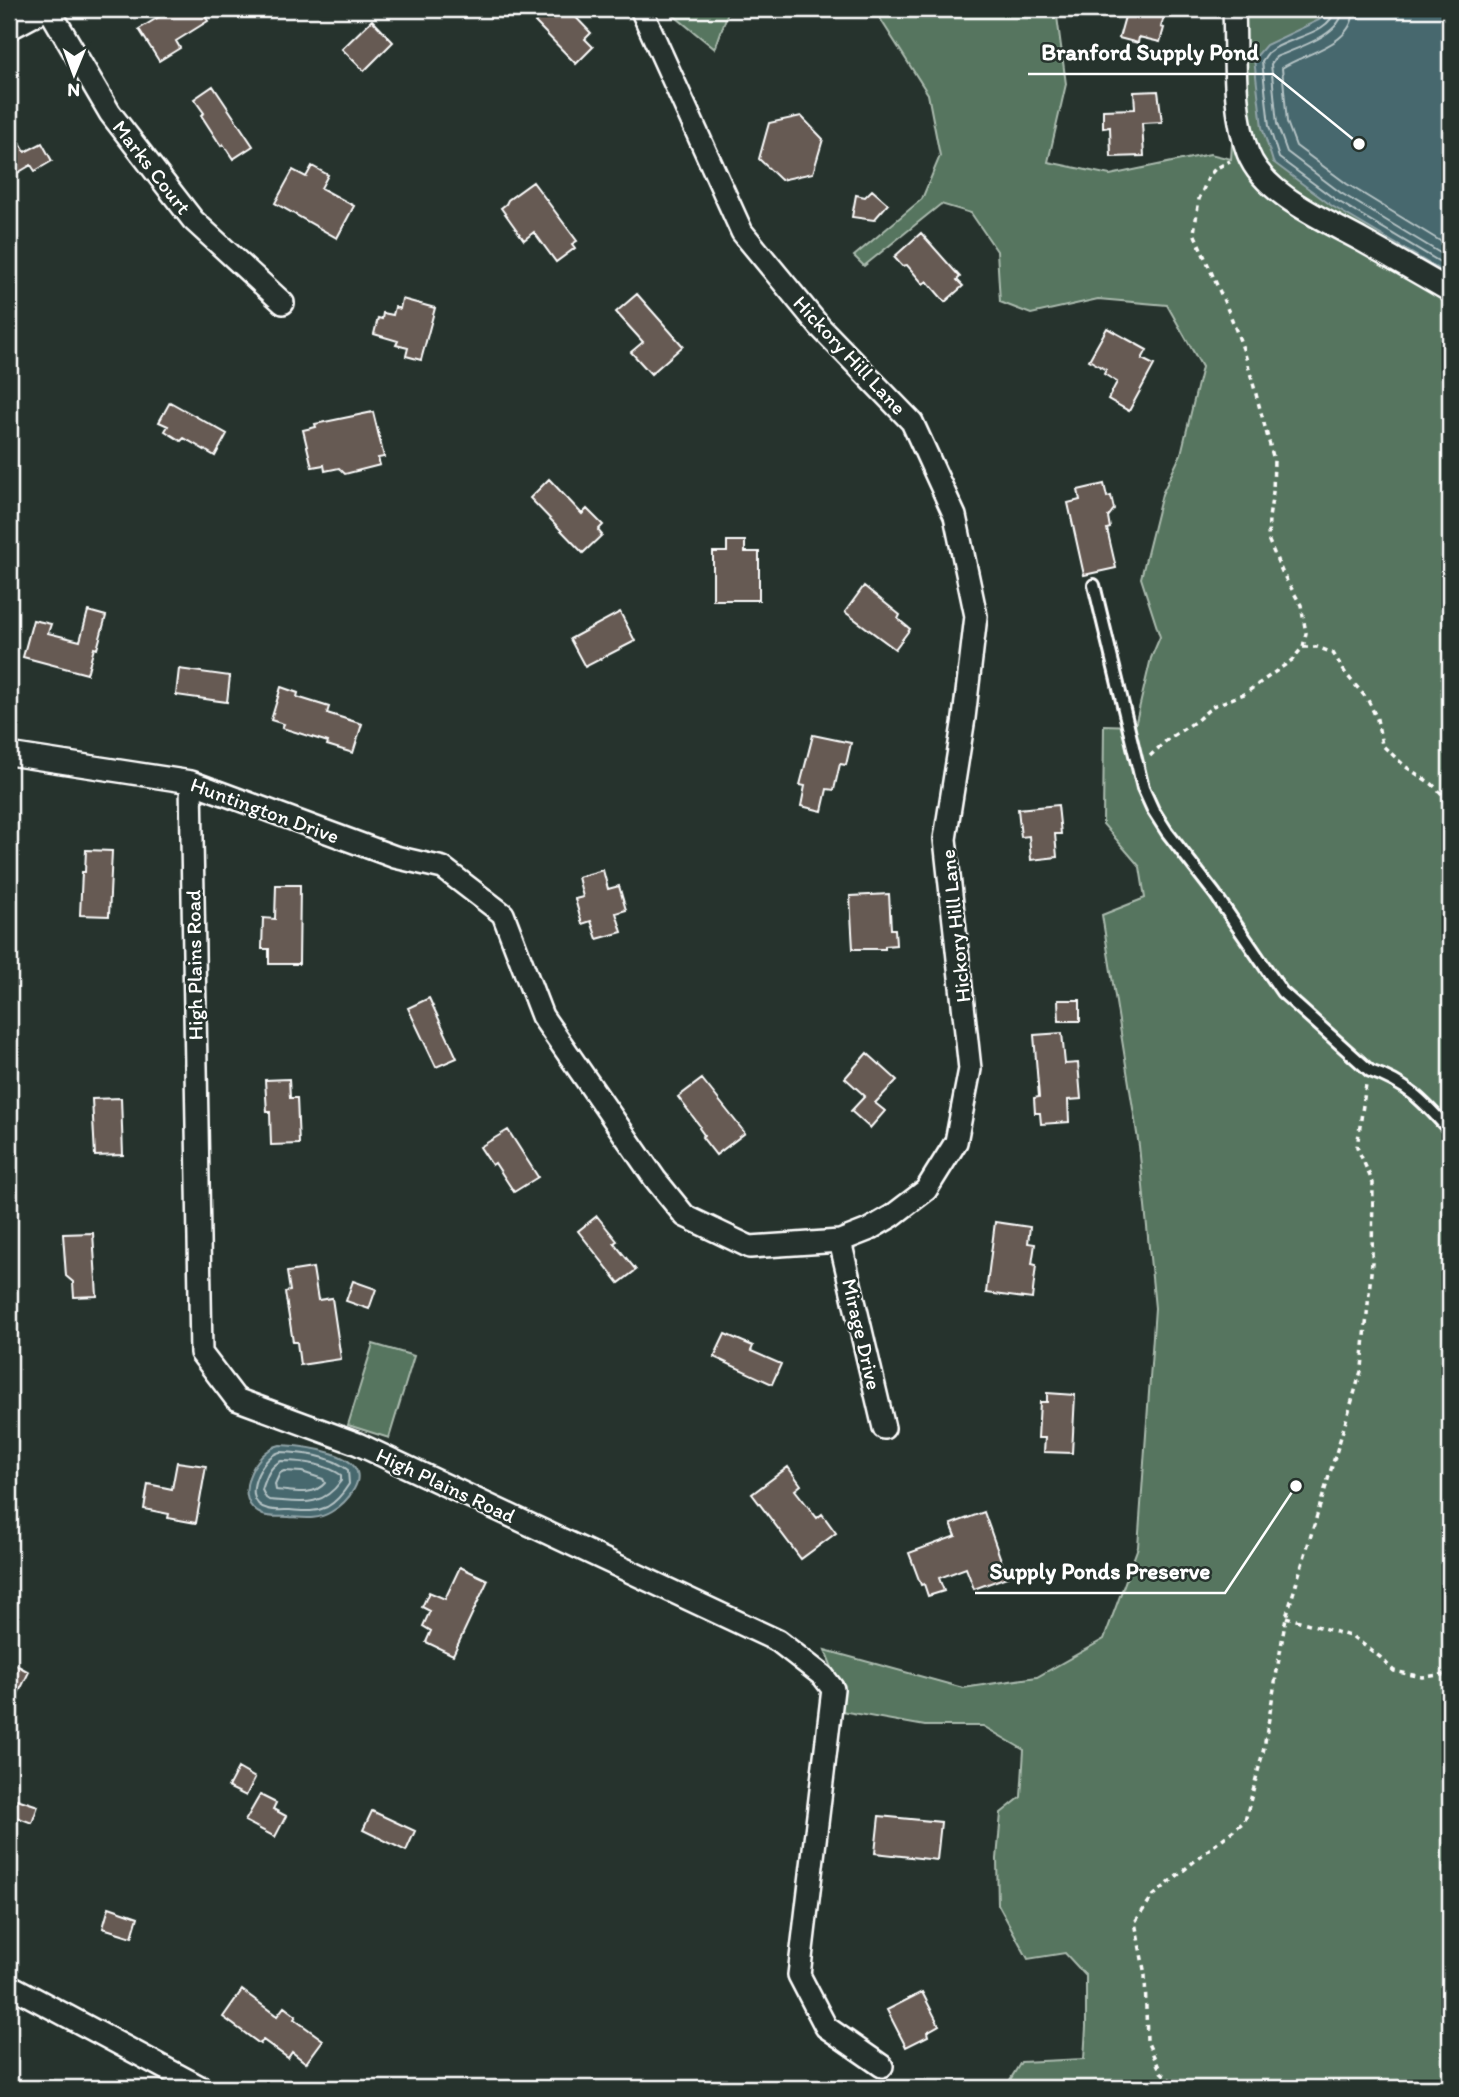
<svg xmlns="http://www.w3.org/2000/svg" width="1459" height="2097" viewBox="0 0 1459 2097" font-family="Itim,sans-serif">
	<rect width="100%" height="100%" fill="#26332d"/>
	<filter id="ink" filterUnits="userSpaceOnUse"><feTurbulence type="fractalNoise" baseFrequency=".0143" numOctaves="2"/><feDisplacementMap in="SourceGraphic" scale="14" xChannelSelector="R" yChannelSelector="G"/><feConvolveMatrix kernelMatrix="1 2 1 2 8 2 1 2 1" color-interpolation-filters="sRGB"/></filter>
	<g filter="url(#ink)">
		<path fill="#56755e" stroke="#aabaae" stroke-width="2" d="M675 9H729L715 49 672 14Z
			M874 9H1056L1066 84 1048 162 1110 175 1210 154 1231 159 1241 9H1450V2088H1005L1021 2062 1084 2059 1086 2027V1976L1065 1953 1028 1959 998 1904 997 1859 1001 1813 1021 1797 1024 1750 983 1726H925L841 1711 839 1685 825 1650 963 1688 1037 1677 1104 1639 1138 1547 1155 1308 1139 1146 1102 915 1145 898 1140 867 1103 824 1104 725 1135 726 1151 658 1160 637 1141 578 1162 494 1181 454 1202 367 1167 305 1098 299 1031 314 1000 302 997 251 971 213 941 204 864 266 854 256 922 199 940 156 928 94Z
			M373 1344 414 1356 389 1438 348 1425Z"/>
		<path fill="#47686e" stroke="#91a4a8" stroke-width="2" d="M1330 9H1450V276L1332 206 1273 162 1262 127 1254 59 1266 45 1319 20Z
			M280 1445C301 1446 375 1452 354 1489 349 1498 340 1507 331 1512 318 1520 305 1518 289 1517 281 1516 271 1518 263 1515 229 1501 254 1451 280 1445Z"/>
		<g fill="none" stroke-linecap="round" stroke-linejoin="round">
			<path stroke="#b5c3c5" stroke-width="2" d="M1335 9C1331 35 1286 37 1269 52 1268 52 1263 60 1262 61L1269 126 1279 158 1336 200 1450 268
				M1343 9C1342 35 1297 48 1276 57L1271 64 1277 124 1287 152 1341 193 1450 259
				M1354 9C1353 46 1306 52 1282 68L1287 122 1296 146 1347 184 1450 247
				M280 1452C303 1453 330 1455 348 1470L349 1484C344 1492 336 1502 327 1507 314 1513 303 1511 290 1510 283 1510 275 1511 268 1509 250 1505 252 1487 258 1474 263 1464 269 1455 280 1452Z
				M281 1461C300 1461 325 1464 341 1475V1481C321 1509 300 1502 269 1500L266 1498 262 1490C266 1478 269 1467 281 1461Z
				M284 1471 302 1472 323 1479 325 1483C313 1497 293 1491 276 1490L275 1484 280 1473Z"/>
		</g>
		<path fill="#665a52" stroke="#fff" stroke-width="2" d="M172 9H201L208 21 176 41 180 48 159 61 139 29Z
			M549 9H568L591 33 585 39 593 47 576 64 535 22Z
			M1131 9H1166L1161 27 1164 28 1160 42 1139 37 1138 43 1119 38 1126 13 1130 14Z
			M372 20 393 42 364 71 342 49Z
			M213 86 253 146 233 159 223 144 221 146 201 115 204 113 194 99Z
			M1158 91 1162 122 1142 123 1144 156 1111 157 1110 127 1103 128V110L1135 109 1134 92Z
			M801 116 823 139 813 173 781 180 759 159 769 123Z
			M9 125 25 152 42 143 52 161 35 171 31 165 9 178Z
			M312 166 328 175 321 188 354 206 337 238 275 203 293 170 306 177Z
			M533 182 577 241 572 244 575 248 556 262 534 232 524 240 501 208 506 204 508 200Z
			M872 190 888 204 874 220 852 217 856 195 865 197Z
			M921 233 960 277 957 280 963 286 945 302 927 281 923 284 907 265 902 266 894 257Z
			M637 294 683 346 651 374 631 352 643 342 616 312Z
			M402 299 435 308 421 360 406 356 408 348 396 345 398 341 374 334 378 318 382 319 383 313 393 315 395 307 400 309Z
			M1107 328 1147 350 1142 359 1154 365 1129 411 1108 399 1117 382 1104 374 1106 370 1089 360Z
			M170 402 227 434 215 456 184 438 181 441 165 431 168 426 159 422Z
			M373 412 384 457 378 458 380 465 345 474 339 468 325 471 324 465 312 467 303 430 316 427 315 424Z
			M549 479 582 514 587 509 603 525 598 530 602 535 583 553 530 498Z
			M1104 484 1107 497 1111 496 1114 509 1108 517 1110 528 1107 529 1116 568 1084 575 1068 503 1080 500 1078 490Z
			M727 541H745V552H759V600H713V552H727Z
			M864 586 900 615 898 619 910 629 895 649 845 612Z
			M88 611 106 616 97 649 94 648 87 674 23 657 33 620 51 624 48 633 80 641Z
			M620 612 635 641 585 667 570 639Z
			M179 669 230 676 227 702 176 695Z
			M281 687 298 693 297 697 329 707 327 713 362 724 353 753 327 745 328 742 282 728 284 724 271 720Z
			M813 735 851 743 846 765 840 764 834 790 827 789 822 811 801 806 805 786 800 785Z
			M1058 805 1061 834H1055L1057 857 1031 860 1029 836 1021 837 1018 809Z
			M86 850 112 851 109 916 80 915 82 872H85Z
			M603 870 608 889 619 886 626 910 616 913 622 932 597 939 591 921 582 924 575 899 583 897 578 877Z
			M276 885H300L299 964H269V949H262L263 918 275 919Z
			M889 894 891 929H895L896 945 885 946V949H853L850 896Z
			M429 998 457 1058 436 1067 408 1008Z
			M1058 1000H1080V1021H1059Z
			M1062 1033 1065 1064 1078 1063 1081 1099 1068 1100 1069 1122 1041 1124 1040 1113H1035L1034 1098 1039 1097 1034 1035Z
			M867 1053 897 1080 875 1103 885 1111 870 1128 851 1111 865 1096 845 1078Z
			M289 1079 290 1098H297L299 1144 271 1145 270 1112H267L265 1080Z
			M702 1079 745 1133 716 1155 702 1137 704 1135 699 1128 700 1126 678 1097Z
			M121 1098 123 1155 95 1156 92 1099Z
			M508 1130 538 1177 514 1192 495 1163 492 1165 480 1147Z
			M597 1216 617 1241 614 1243 636 1270 619 1283 578 1231Z
			M995 1222 1030 1227 1028 1243 1035 1244 1032 1264 1036 1265 1032 1299 986 1293Z
			M93 1233 97 1296 74 1297 73 1282 66 1276 63 1234Z
			M313 1268 318 1300 332 1298 341 1359 300 1365 297 1342H293L285 1292 290 1291 287 1272Z
			M353 1281 376 1289 369 1309 346 1301Z
			M725 1334 753 1346 751 1351 781 1364 772 1384 714 1357Z
			M1047 1393 1075 1395 1072 1453 1044 1452 1045 1438H1038L1040 1402H1047Z
			M177 1462 206 1466 196 1523 168 1518 169 1514 144 1509 148 1484 172 1489Z
			M788 1467 801 1485 795 1490 817 1518 822 1514 836 1533 801 1559 752 1494Z
			M984 1512 1007 1577 974 1589 966 1568 939 1578 944 1591 928 1596 924 1584 921 1585 909 1553 956 1536 951 1524Z
			M460 1567 488 1580 453 1655 426 1642 431 1631 423 1626 430 1611 422 1607 429 1592 445 1599Z
			M9 1661 29 1672 9 1712Z
			M238 1768 255 1778 246 1796 228 1787Z
			M260 1795 276 1803 273 1809 286 1816 275 1837 245 1821Z
			M17 1799 38 1806 32 1823 11 1815Z
			M372 1811 415 1831 406 1851 363 1830Z
			M879 1816 941 1822 937 1860 875 1853Z
			M109 1907 138 1917 132 1937 103 1928Z
			M242 1990 277 2016 284 2007 296 2016 294 2019 323 2040 306 2063 292 2052 288 2058 263 2040 260 2044 223 2017Z
			M922 1992 939 2025 927 2032 928 2036 906 2047 887 2010Z"/>
		<g fill="none" stroke-linecap="round" stroke-linejoin="round">
			<defs>
				<path id="service" d="M1094 585 1143 788 1153 810 1167 832 1215 894 1282 992 1370 1071C1407 1083 1425 1103 1450 1131"/>
				<path id="minor" d="M49 9 110 113 193 220 283 303
					M1234 9C1236 53 1232 111 1248 153 1264 195 1325 220 1361 240 1391 257 1421 274 1450 291
					M9 754 191 782 395 857 443 868 503 914 542 1016 655 1179 685 1216 750 1247 840 1241 868 1230 892 1216 926 1190 956 1142 970 1069 945 839 964 718 976 616 955 516 912 422 820 327 742 232 641 9
					M191 782 201 1353 236 1399 358 1444 778 1641 823 1676 833 1689 799 1975 826 2027 882 2066
					M840 1241 884 1428
					M9 1985 202 2088"/>
				<path id="tertiary" d="M9 25 39 9"/>
			</defs>
			<use href="#service" stroke="#fff" stroke-width="16"/>
			<use href="#minor" stroke="#fff" stroke-width="26"/>
			<use href="#tertiary" stroke="#fff" stroke-width="33"/>
			<path stroke="#fff" stroke-width="3.5" stroke-dasharray="5 5" stroke-linecap="butt" d="M1303 647H1317L1333 653 1346 674 1368 700 1377 719 1382 745 1406 767 1432 784 1450 802
				M1150 756 1168 739 1196 721 1213 706 1244 694 1292 660 1303 647 1306 633 1301 605 1283 574 1268 539 1269 518 1273 492 1274 460 1245 354 1231 317 1194 233 1199 199 1209 176 1215 169 1230 161
				M1286 1617 1353 1637 1380 1657 1394 1671 1422 1677 1450 1674
				M1180 2088 1161 2072 1147 2041 1145 1975 1135 1922 1152 1897 1197 1859 1245 1821 1264 1748 1286 1617 1362 1368 1372 1262 1373 1183 1357 1147 1366 1084"/>
			<use href="#service" stroke="#26332d" stroke-width="10"/>
			<use href="#minor" stroke="#26332d" stroke-width="21"/>
			<use href="#tertiary" stroke="#26332d" stroke-width="28"/>
		</g>
	</g>
	<g text-anchor="middle" dominant-baseline="central" stroke-width="5" stroke-linejoin="round" paint-order="stroke">
		<g font-size="21" fill="#fff" stroke="#26332d">
			<text transform="translate(152 167) rotate(52)">Marks Court</text>
			<text transform="translate(850 355) rotate(47)">Hickory Hill Lane</text>
			<text transform="translate(265 810) rotate(20)">Huntington Drive</text>
			<text transform="translate(955 926) rotate(-96)">Hickory Hill Lane</text>
			<text transform="translate(194 965) rotate(-91)">High Plains Road</text>
			<text transform="translate(862 1334) rotate(77)">Mirage Drive</text>
			<text transform="translate(446 1485) rotate(25)">High Plains Road</text>
		</g>
	</g>
	<path fill="none" stroke="#fff" stroke-width="2.5" d="M1359 144L1273 74H1028M1296 1486L1225 1593H975"/>
	<g fill="#fff" stroke="#26332d" stroke-width="2.5">
		<circle cx="1359" cy="144" r="7"/>
		<circle cx="1296" cy="1486" r="7"/>
	</g>
	<g font-size="23" text-anchor="middle" font-weight="bold" fill="#fff" stroke="#26332d" stroke-width="5" stroke-linejoin="round" paint-order="stroke">
		<text x="1150" y="60">Branford Supply Pond</text>
		<text x="1100" y="1579">Supply Ponds Preserve</text>
	</g>
	<rect width="1459" height="2097" fill="none" stroke="#26332d" stroke-width="35"/>
	<rect x="18" y="18" width="1424" height="2062" fill="none" stroke="#fff" stroke-width="2.5" filter="url(#ink)"/>
	<g transform="translate(74 74) rotate(181)" stroke="#26332d" stroke-width="5" paint-order="stroke">
	<path d="M0-5L12 26L0 18L-12 26Z" fill="#ffffff"/>
	<text y="-10" font-size="19" font-weight="bold" text-anchor="middle" fill="#ffffff">N</text>
	</g>
</svg>
